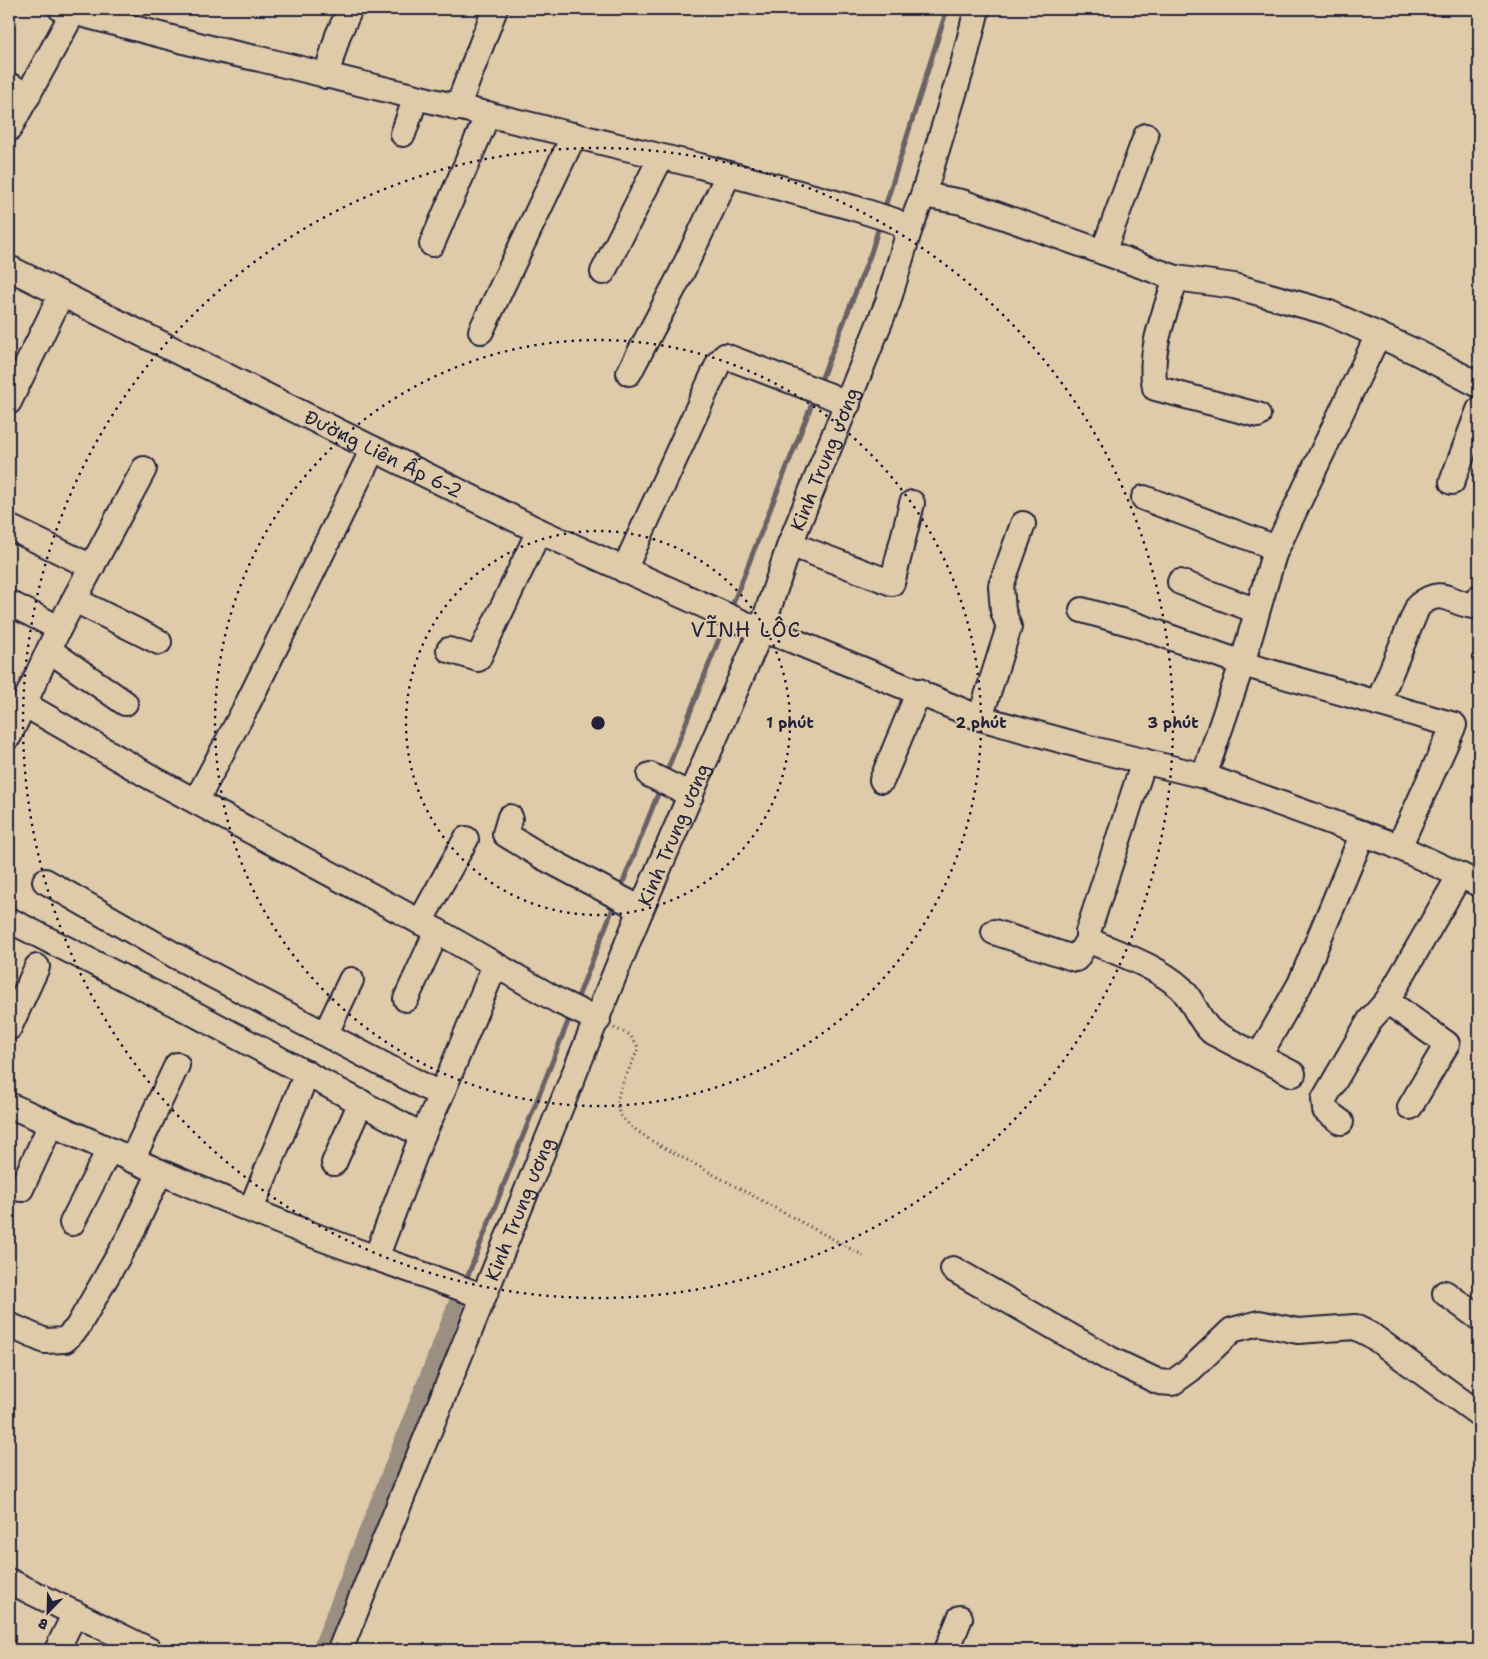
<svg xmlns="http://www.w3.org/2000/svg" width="1488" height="1659" font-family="'Shantell Sans',sans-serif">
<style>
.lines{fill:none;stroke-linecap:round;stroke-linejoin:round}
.stream{stroke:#6b6366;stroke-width:5}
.canal{stroke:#9b8f82;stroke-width:16}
.minor-casing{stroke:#22223b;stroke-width:28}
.path{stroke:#22223b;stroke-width:3;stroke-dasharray:1 4;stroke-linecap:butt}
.minor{stroke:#dfcbaa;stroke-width:24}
.ring{fill:none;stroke:#22223b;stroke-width:2.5;stroke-dasharray:2.5 5}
.labels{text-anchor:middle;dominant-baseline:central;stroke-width:4;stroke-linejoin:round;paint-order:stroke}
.street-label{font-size:19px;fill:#22223b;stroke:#dfcbaa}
.quarter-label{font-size:21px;letter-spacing:1px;fill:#22223b;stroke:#dfcbaa}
.centre{fill:#22223b;stroke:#dfcbaa;stroke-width:2.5}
.ring-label{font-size:15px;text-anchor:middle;font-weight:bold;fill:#22223b;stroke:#dfcbaa;stroke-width:4;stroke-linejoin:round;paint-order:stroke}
</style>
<rect width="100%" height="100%" fill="#dfcbaa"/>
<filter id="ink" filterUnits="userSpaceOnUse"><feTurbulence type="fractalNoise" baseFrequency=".02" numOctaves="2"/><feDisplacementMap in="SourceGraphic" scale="10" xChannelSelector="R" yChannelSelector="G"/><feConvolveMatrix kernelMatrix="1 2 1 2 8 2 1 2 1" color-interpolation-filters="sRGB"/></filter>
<g filter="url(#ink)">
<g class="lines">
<g class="stream">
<polyline points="884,210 947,9"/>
<polyline points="819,385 871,253 880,223"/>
<polyline points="730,611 815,396"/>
<polyline points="665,776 726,621"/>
<polyline points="620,890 661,786"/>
<polyline points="576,1002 615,903"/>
<polyline points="465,1283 571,1014"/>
</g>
<polyline class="canal" points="320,1650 457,1302"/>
<defs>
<g id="minor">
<polyline points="61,9 218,50 260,59 700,166 854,208 895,221 909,231"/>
<polyline points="326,76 338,35 350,9"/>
<polyline points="9,85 28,96"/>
<polyline points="457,108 495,9"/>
<polyline points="9,129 75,9"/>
<polyline points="403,134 416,97"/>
<polyline points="923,195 962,202 1176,278 1234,286 1327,312 1416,352 1479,385"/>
<polyline points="432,244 488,114"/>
<polyline points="1103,252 1146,136"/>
<path id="s1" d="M9 268 539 531 761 631 784 637 980 718 1093 749 1204 776 1392 844 1479 884"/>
<polyline points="603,272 661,157"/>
<path d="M1176 278C1165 313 1148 351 1155 388L1258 415"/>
<polyline points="481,331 574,135"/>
<polyline points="629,373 681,274 728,175"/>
<polyline points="9,402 61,295"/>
<polyline points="1452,482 1479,410"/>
<polyline points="1144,498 1271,546 1274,554 1242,664 1204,776"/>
<polyline points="9,527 92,567"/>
<polyline points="790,544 892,583 912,503"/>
<polyline points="1274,554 1378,335"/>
<polyline points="624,570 719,362 725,356 828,395 848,404"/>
<polyline points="1180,582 1257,611"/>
<polyline points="75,600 159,642"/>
<polyline points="9,603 59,628"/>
<polyline points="1082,610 1136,625 1253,667 1454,725 1399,847"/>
<polyline points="49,650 125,703"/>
<polyline points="449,650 478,659 539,531"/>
<path d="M1378 703 1418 606C1443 585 1450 604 1474 606L1479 597"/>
<polyline points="24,704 59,628 144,469"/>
<polyline points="980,718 1009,627 1003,611 1001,586 1023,524"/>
<polyline points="9,736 24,704 154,779 437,931 560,1002 598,1020"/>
<path d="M1144 761 1088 932V940C1117 953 1157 966 1181 988 1194 1001 1198 1020 1212 1032L1293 1074"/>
<polyline points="650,775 691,795"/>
<polyline points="882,780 919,691"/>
<polyline points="196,801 245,709 373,449"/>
<polyline points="510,817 505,834 541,856 628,902 640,912"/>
<polyline points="45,881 176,956 441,1095 420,1141"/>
<polyline points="9,920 191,1012 416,1132 420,1141 376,1258"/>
<polyline points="420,922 466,839"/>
<polyline points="994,932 1076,959 1088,940"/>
<polyline points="406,999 437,931"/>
<polyline points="9,1028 37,967"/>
<polyline points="326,1033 351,980"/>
<polyline points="1259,1056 1300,984 1363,833"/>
<polyline points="441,1095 495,965"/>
<path d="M9 1105C110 1150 210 1195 313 1235 365 1255 418 1272 471 1292L482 1300"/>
<polyline points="1410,1107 1447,1044 1387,1001 1460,875"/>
<polyline points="1341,1122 1325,1110 1324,1099 1370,1020 1387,1001"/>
<polyline points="132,1160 177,1065"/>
<polyline points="334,1163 361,1102"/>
<polyline points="21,1189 51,1124"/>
<polyline points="251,1209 307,1073"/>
<polyline points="72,1223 109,1150"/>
<polyline points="953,1269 1110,1359 1159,1382 1172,1383 1190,1370 1232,1330 1259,1323 1298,1331 1355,1327 1371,1335 1479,1414"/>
<polyline points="1445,1293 1479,1318"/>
<polyline points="9,1325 45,1341 65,1340 77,1328 131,1234 160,1172"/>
<polyline points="9,1581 149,1650"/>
<polyline points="57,1650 75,1613"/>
<path id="s2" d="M340 1650 640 912 761 631 790 544 888 302 909 231 923 195 964 61 977 9"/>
<polyline points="947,1650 960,1618"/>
</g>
</defs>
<use href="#minor" class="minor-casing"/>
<path class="path" d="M614 1028 630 1035 638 1047C633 1068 606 1101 623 1118 630 1127 641 1133 650 1140L864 1256"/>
<use href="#minor" class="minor"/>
</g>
</g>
<g class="ring">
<circle cx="598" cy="723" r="192"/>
<circle cx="598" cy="723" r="383"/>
<circle cx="598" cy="723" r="575"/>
</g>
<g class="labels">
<g class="street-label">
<text stroke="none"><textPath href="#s1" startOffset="418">Đường Liên Ấp 6-2</textPath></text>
<text stroke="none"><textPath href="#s2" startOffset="1286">Kinh Trung ương</textPath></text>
<text stroke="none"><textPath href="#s2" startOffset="881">Kinh Trung ương</textPath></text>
<text stroke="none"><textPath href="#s2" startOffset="476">Kinh Trung ương</textPath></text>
</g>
<g class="quarter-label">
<text x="746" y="630">VĨNH LỘC</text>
</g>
</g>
<circle cx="598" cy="723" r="8" class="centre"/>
<g class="ring-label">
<text x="790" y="728">1 phút</text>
<text x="981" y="728">2 phút</text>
<text x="1173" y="728">3 phút</text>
</g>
<rect width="1488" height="1659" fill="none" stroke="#dfcbaa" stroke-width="30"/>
<rect x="15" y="15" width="1458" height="1629" fill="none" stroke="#22223b" stroke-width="2" filter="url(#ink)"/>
<g transform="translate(48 1612) rotate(203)" stroke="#dfcbaa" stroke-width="4" paint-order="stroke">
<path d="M0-4L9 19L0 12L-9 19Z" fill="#22223b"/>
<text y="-8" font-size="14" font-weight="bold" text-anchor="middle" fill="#22223b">B</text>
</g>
</svg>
